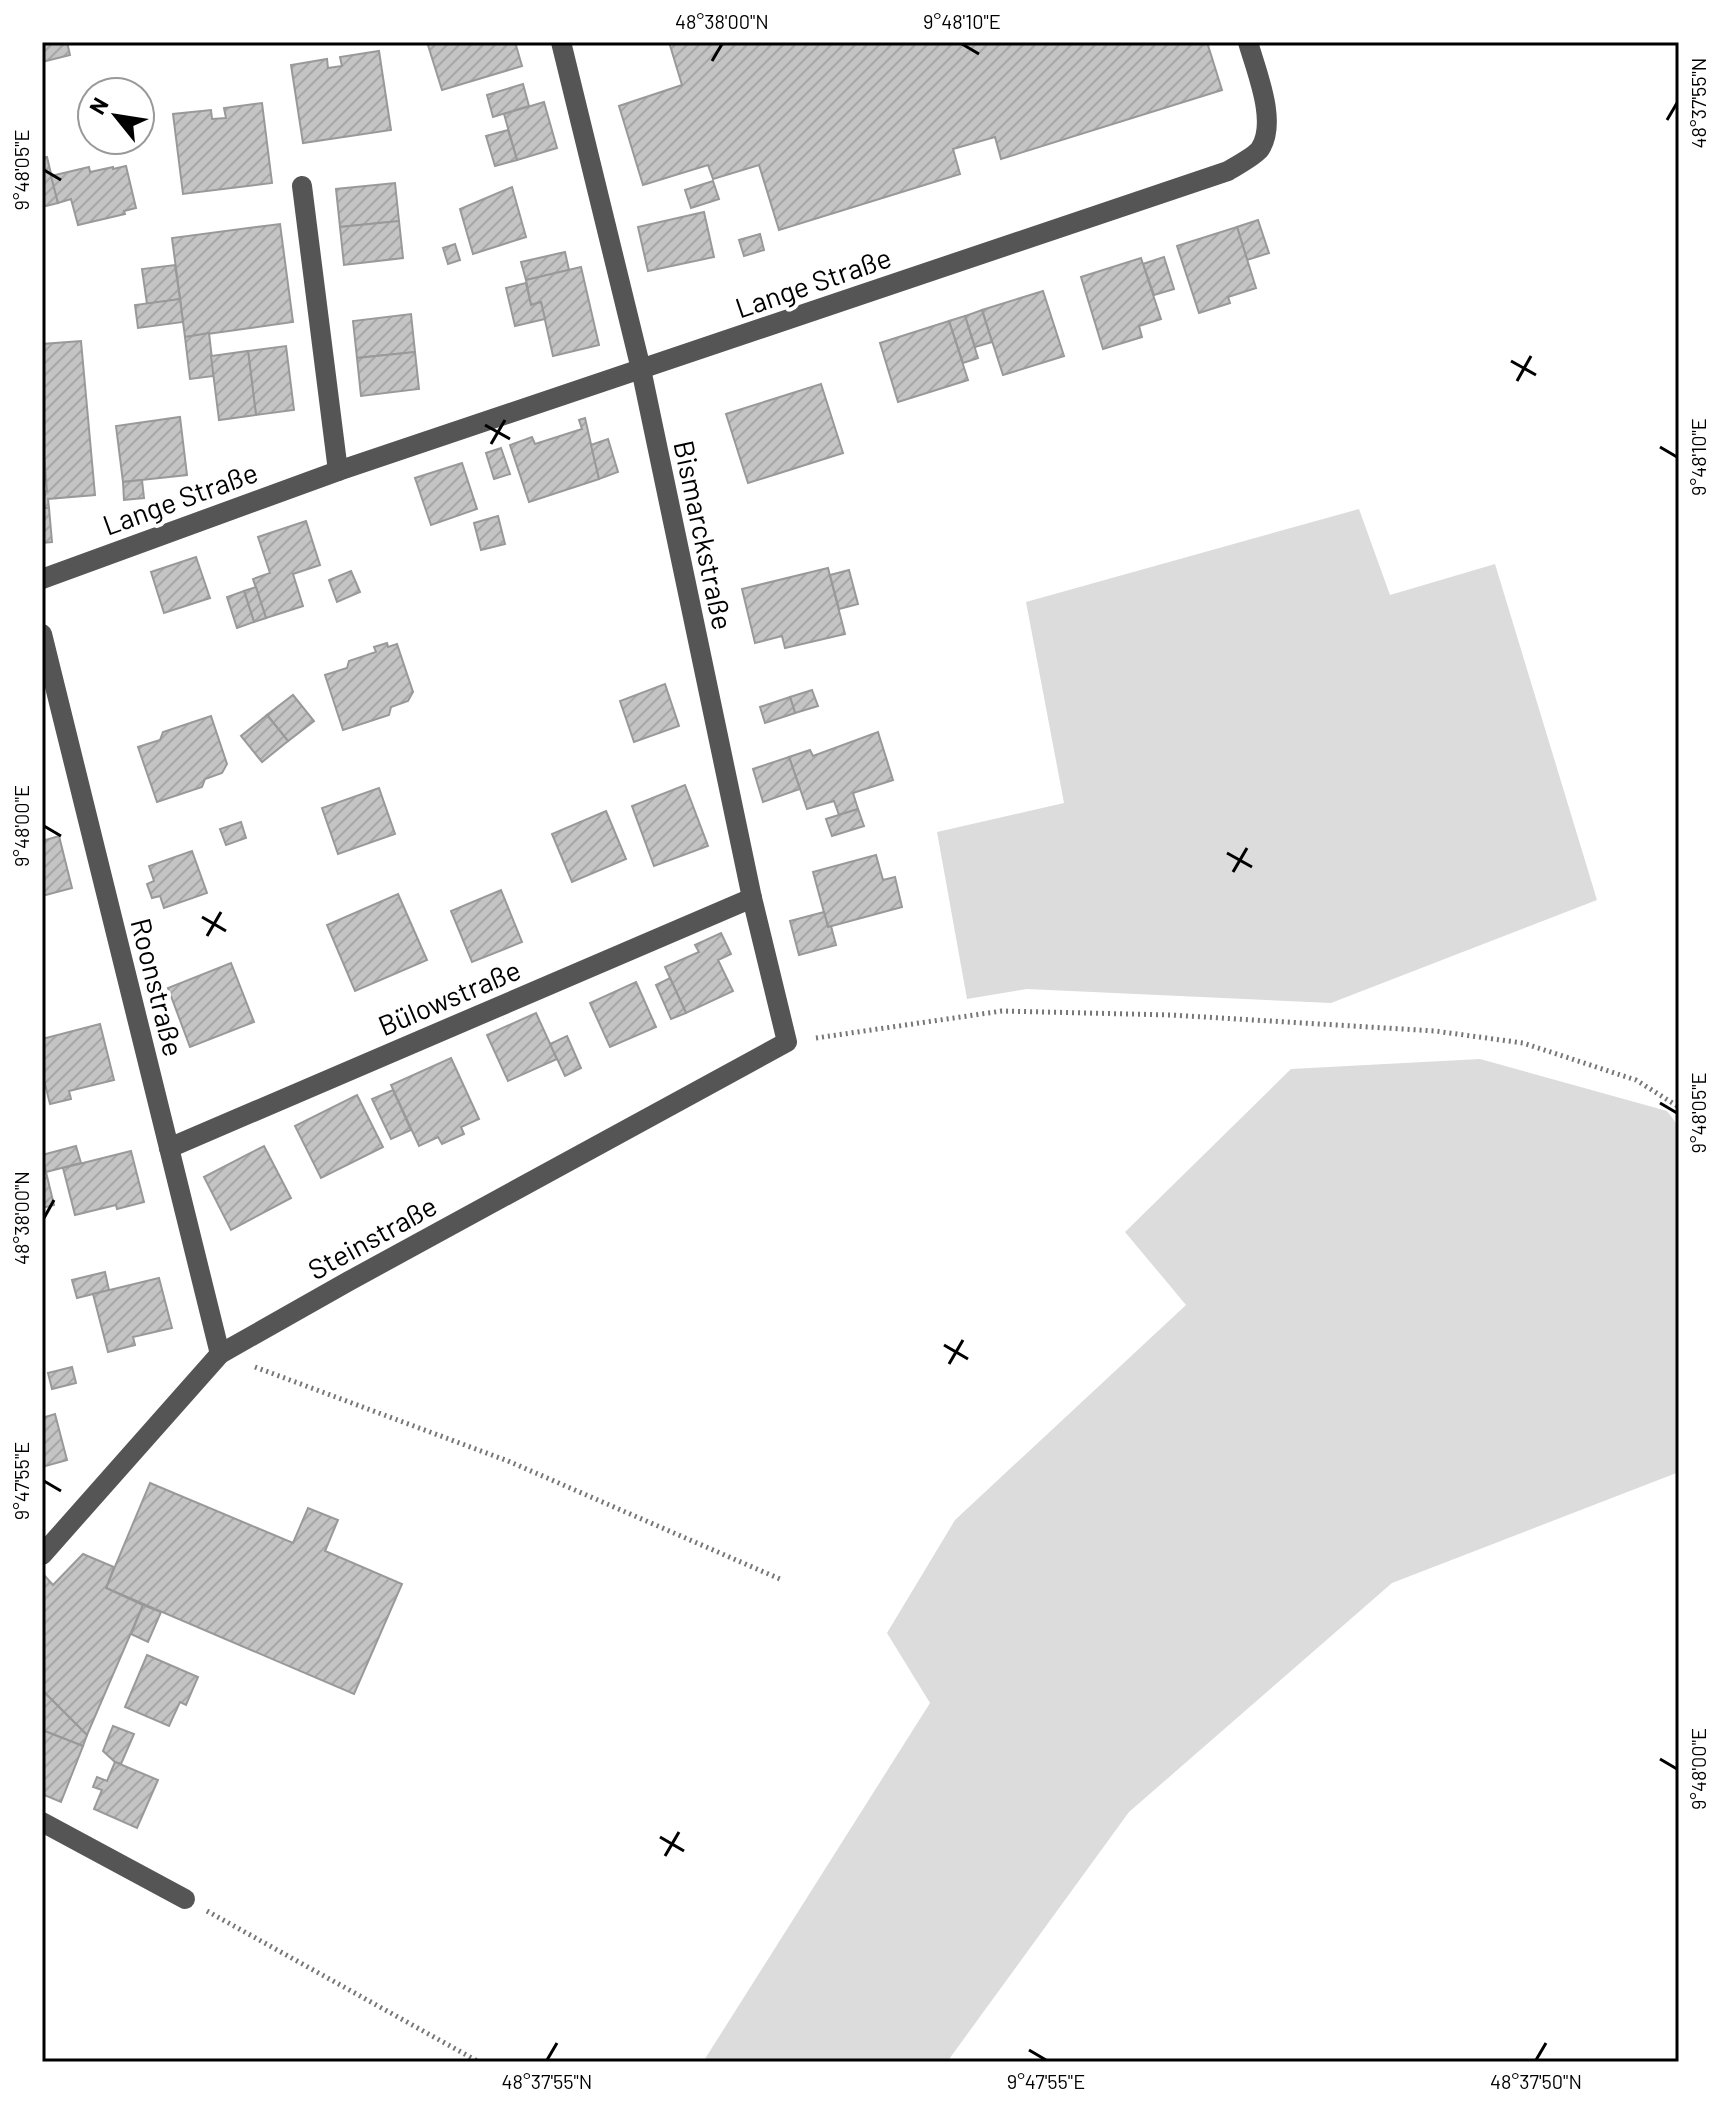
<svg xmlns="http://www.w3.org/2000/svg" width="1721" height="2104" font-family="Barlow,sans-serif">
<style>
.grass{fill:#dcdcdc}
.building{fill:url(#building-hatch);stroke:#999;stroke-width:2}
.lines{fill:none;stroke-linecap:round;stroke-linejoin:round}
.path{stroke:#777;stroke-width:5;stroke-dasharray:2 4;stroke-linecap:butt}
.minor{stroke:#555;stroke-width:20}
.ticks{fill:none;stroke:#000;stroke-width:3}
.labels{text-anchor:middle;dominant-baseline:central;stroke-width:8;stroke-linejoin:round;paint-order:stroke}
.street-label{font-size:28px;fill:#000;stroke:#fff}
.neatline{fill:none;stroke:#000;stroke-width:3}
.ticks-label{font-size:20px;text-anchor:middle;fill:#000}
</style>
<defs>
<pattern id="building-hatch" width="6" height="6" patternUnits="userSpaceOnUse" patternTransform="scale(2)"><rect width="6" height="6" fill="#c4c4c4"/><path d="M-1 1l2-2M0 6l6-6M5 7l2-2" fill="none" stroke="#a7a7a7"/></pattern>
</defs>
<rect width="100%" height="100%" fill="#fff"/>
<g class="grass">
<polygon points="1359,509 1390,595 1495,564 1597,900 1331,1003 1027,989 967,999 937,832 1064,803 1026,602"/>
<polygon points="1480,1059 1667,1111 1679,1127 1679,1472 1392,1583 1129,1812 947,2062 703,2062 930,1703 887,1633 955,1520 1186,1305 1125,1232 1291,1069"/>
</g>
<g class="building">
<polygon points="42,42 67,42 70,55 42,62"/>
<polygon points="427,42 515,42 522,66 442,90"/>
<polygon points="669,42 1207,42 1222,90 1001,159 995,137 953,149 960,174 779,230 759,165 713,179 708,165 643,185 619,106 682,85"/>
<polygon points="379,51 391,130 303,143 291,65 327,59 328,68 342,66 340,57"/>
<polygon points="523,84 529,106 493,117 487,95"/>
<polygon points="544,102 557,148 517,160 504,114"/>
<polygon points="262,103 272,183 183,194 173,114 211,110 212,119 226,118 224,108"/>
<polygon points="508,130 517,160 495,166 486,136"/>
<polygon points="47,157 58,203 42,207 42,158"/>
<polygon points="126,166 136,208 124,211 125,214 78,225 71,199 58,203 51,176 89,167 90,172 113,167 113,169"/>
<polygon points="713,181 719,199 691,208 685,190"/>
<polygon points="395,183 399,221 340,227 336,189"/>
<polygon points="512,187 526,237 473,254 460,209"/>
<polygon points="704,212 714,257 648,271 638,227"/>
<polygon points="1258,220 1269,253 1247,260 1237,227"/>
<polygon points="399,221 403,258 344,265 340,227"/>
<polygon points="280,224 293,322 185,337 172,238"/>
<polygon points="1237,227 1256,288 1228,297 1230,303 1199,313 1177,246"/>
<polygon points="760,234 764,250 744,256 739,240"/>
<polygon points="455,244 460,260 448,264 443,248"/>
<polygon points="565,252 569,270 526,280 521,262"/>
<polygon points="1164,257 1174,289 1154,295 1143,264"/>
<polygon points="1141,258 1161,319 1139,326 1142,337 1103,349 1081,277"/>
<polygon points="175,265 180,299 147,304 142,269"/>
<polygon points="581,267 599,345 553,356 541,302 531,305 526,280"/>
<polygon points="526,283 531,305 541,302 545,319 515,326 506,288"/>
<polygon points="1043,291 1064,356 1003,375 982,310"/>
<polygon points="180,299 183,322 138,328 135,305"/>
<polygon points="982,310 992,342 975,347 965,316"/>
<polygon points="411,314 415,352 357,358 353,321"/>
<polygon points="965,316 978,358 963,363 949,321"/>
<polygon points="949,321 968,380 898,402 880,343"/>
<polygon points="209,333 214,376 190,379 185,337"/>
<polygon points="81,341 95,495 48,499 49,508 42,508 42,492 47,491 42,433 42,344"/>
<polygon points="286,346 294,410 256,415 248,351"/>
<polygon points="248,351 256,415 219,420 211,356"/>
<polygon points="415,352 419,389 361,396 357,358"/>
<polygon points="821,384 843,453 748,483 726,414"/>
<polygon points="180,417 187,475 123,482 116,426"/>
<polygon points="585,418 599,479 529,502 510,445 532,437 535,444 582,429 579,420"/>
<polygon points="608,439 618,472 599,479 591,445"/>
<polygon points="501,448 510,474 494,479 486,453"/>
<polygon points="462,463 477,509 431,525 415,478"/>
<polygon points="142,480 144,498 124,500 123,482"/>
<polygon points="42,508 49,508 52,542 42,543"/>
<polygon points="498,516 505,544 481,550 474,523"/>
<polygon points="306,521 320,565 293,574 303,606 266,618 253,579 270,573 258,537"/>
<polygon points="196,557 210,598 164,613 151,572"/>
<polygon points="828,568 845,634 785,648 782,636 755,643 742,589"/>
<polygon points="849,570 858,604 839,609 830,575"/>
<polygon points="351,571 360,592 337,602 329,580"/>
<polygon points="256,587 266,618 254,622 244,591"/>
<polygon points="244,591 254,622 237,628 227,597"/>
<polygon points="387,643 388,647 397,644 413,692 408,701 391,707 389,715 343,730 325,675 347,668 349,661 376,652 374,647"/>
<polygon points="665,684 679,726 634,742 620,701"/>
<polygon points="812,690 818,706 795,713 790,697"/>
<polygon points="293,695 314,721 288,741 267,715"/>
<polygon points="790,697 795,713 765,723 760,707"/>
<polygon points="267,715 288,741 262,762 241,736"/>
<polygon points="211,716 227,764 222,773 205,779 202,787 157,802 138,747 160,740 163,732"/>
<polygon points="878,732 893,780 853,793 858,809 839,815 834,801 807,809 789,757 810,750 813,756"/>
<polygon points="789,757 800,789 763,802 753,769"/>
<polygon points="685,785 708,846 654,866 632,806"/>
<polygon points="379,788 395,834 338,854 322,808"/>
<polygon points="858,809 864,826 832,836 826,819"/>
<polygon points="606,811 626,859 572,882 552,834"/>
<polygon points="241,822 246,838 226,845 220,829"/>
<polygon points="59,836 72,888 42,896 42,841"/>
<polygon points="192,851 207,893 164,908 160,896 152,898 147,884 154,881 149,866"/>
<polygon points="876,855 883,880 895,877 902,907 828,927 813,872"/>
<polygon points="501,890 522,942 472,962 451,911"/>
<polygon points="398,894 427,960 355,991 327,925"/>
<polygon points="824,912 828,927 831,926 836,945 799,955 790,921"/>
<polygon points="721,933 731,954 718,960 733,991 686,1013 665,967 699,952 695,945"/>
<polygon points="231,963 254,1022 190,1047 168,988"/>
<polygon points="670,978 686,1013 671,1019 656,985"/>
<polygon points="636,982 656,1027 610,1047 590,1003"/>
<polygon points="536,1013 557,1059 508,1081 487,1035"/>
<polygon points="100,1024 114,1080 69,1091 71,1099 50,1104 42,1072 42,1039"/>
<polygon points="567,1036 581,1068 565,1076 550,1044"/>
<polygon points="451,1058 479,1119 461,1127 464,1134 442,1144 438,1137 419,1146 391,1085"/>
<polygon points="393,1090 411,1130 391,1139 372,1099"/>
<polygon points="357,1095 383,1147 321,1178 295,1126"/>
<polygon points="76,1146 81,1163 46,1172 42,1155"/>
<polygon points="264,1146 291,1198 231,1230 204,1177"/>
<polygon points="131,1151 144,1202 117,1209 116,1205 75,1215 63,1168"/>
<polygon points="46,1172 54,1205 42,1208 42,1173"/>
<polygon points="105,1272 109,1290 77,1298 72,1280"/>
<polygon points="159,1278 172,1328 133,1337 135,1345 108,1352 93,1294"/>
<polygon points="72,1367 76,1383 52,1389 48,1373"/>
<polygon points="55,1414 67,1460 42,1467 42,1418"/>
<polygon points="150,1483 293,1543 308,1508 338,1520 325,1551 402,1584 354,1694 106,1588"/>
<polygon points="83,1554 114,1567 106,1588 143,1605 87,1735 42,1690 42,1577 44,1575 53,1585"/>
<polygon points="143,1605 161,1612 148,1642 131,1634"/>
<polygon points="147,1655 198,1677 186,1705 180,1702 169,1726 125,1707"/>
<polygon points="42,1690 87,1735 83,1746 42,1730"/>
<polygon points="113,1726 134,1734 121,1764 115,1762 103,1751"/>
<polygon points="42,1730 83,1746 61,1802 42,1794"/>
<polygon points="115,1762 158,1780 137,1828 94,1809 102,1790 93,1787 97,1777 107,1781"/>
</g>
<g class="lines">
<g class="path">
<polyline points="816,1038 1002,1011 1171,1015 1435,1031 1523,1043 1636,1080 1679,1107"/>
<polyline points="255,1367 508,1461 780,1579"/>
<polyline points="207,1911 479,2062"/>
</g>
<g class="minor">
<polyline points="302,186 338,471"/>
<path d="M42 579 338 471 1228 171C1236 166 1255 156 1260 149 1278 122 1256 71 1248 42"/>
<polyline points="42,634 220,1354"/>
<polyline points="169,1148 752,898"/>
<polyline points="42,1555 220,1354 349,1281 787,1042 752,898 641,369 561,42"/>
<polyline points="42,1822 185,1899"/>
</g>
</g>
<path class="ticks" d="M962 44 979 54M712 61 722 44M1667 120 1677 103M44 170 61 180M1511 361 1536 375M1517 381 1531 356M485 425 510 439M491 444 505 420M1660 447 1677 457M44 826 61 836M1227 853 1252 867M1233 872 1247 848M202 917 226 931M207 936 221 912M1660 1103 1677 1113M44 1218 54 1200M944 1345 968 1359M949 1364 963 1340M44 1481 61 1491M1660 1759 1677 1769M660 1837 684 1851M665 1856 679 1832M1029 2050 1046 2060M547 2060 557 2043M1536 2060 1546 2043"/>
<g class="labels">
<g class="street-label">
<text transform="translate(813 282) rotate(-19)">Lange Straße</text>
<text transform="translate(180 498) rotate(-20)">Lange Straße</text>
<text transform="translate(704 535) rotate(78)">Bismarckstraße</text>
<text transform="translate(158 987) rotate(76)">Roonstraße</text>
<text transform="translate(449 997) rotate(-23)">Bülowstraße</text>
<text transform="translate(372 1237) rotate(-29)">Steinstraße</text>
</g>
</g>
<rect width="1721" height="2104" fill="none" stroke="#ffffff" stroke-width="88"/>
<g transform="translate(116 116) rotate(300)"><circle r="38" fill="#ffffff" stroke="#999999" stroke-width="2"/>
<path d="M0-6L14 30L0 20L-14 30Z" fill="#000000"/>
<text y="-12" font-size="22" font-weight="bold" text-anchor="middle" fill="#000000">N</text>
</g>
<rect x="44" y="44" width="1633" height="2016" class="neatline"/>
<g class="ticks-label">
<text x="722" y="29">48°38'00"N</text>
<text x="962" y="29">9°48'10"E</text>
<text transform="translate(1699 103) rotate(-90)" y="7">48°37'55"N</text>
<text transform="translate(22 170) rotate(-90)" y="7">9°48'05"E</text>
<text transform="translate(1699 457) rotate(-90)" y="7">9°48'10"E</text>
<text transform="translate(22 826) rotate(-90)" y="7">9°48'00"E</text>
<text transform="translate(1699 1113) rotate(-90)" y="7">9°48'05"E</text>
<text transform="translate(22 1218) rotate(-90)" y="7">48°38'00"N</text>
<text transform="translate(22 1481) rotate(-90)" y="7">9°47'55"E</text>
<text transform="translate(1699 1769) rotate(-90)" y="7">9°48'00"E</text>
<text x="547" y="2089">48°37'55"N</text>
<text x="1046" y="2089">9°47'55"E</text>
<text x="1536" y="2089">48°37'50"N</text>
</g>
</svg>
